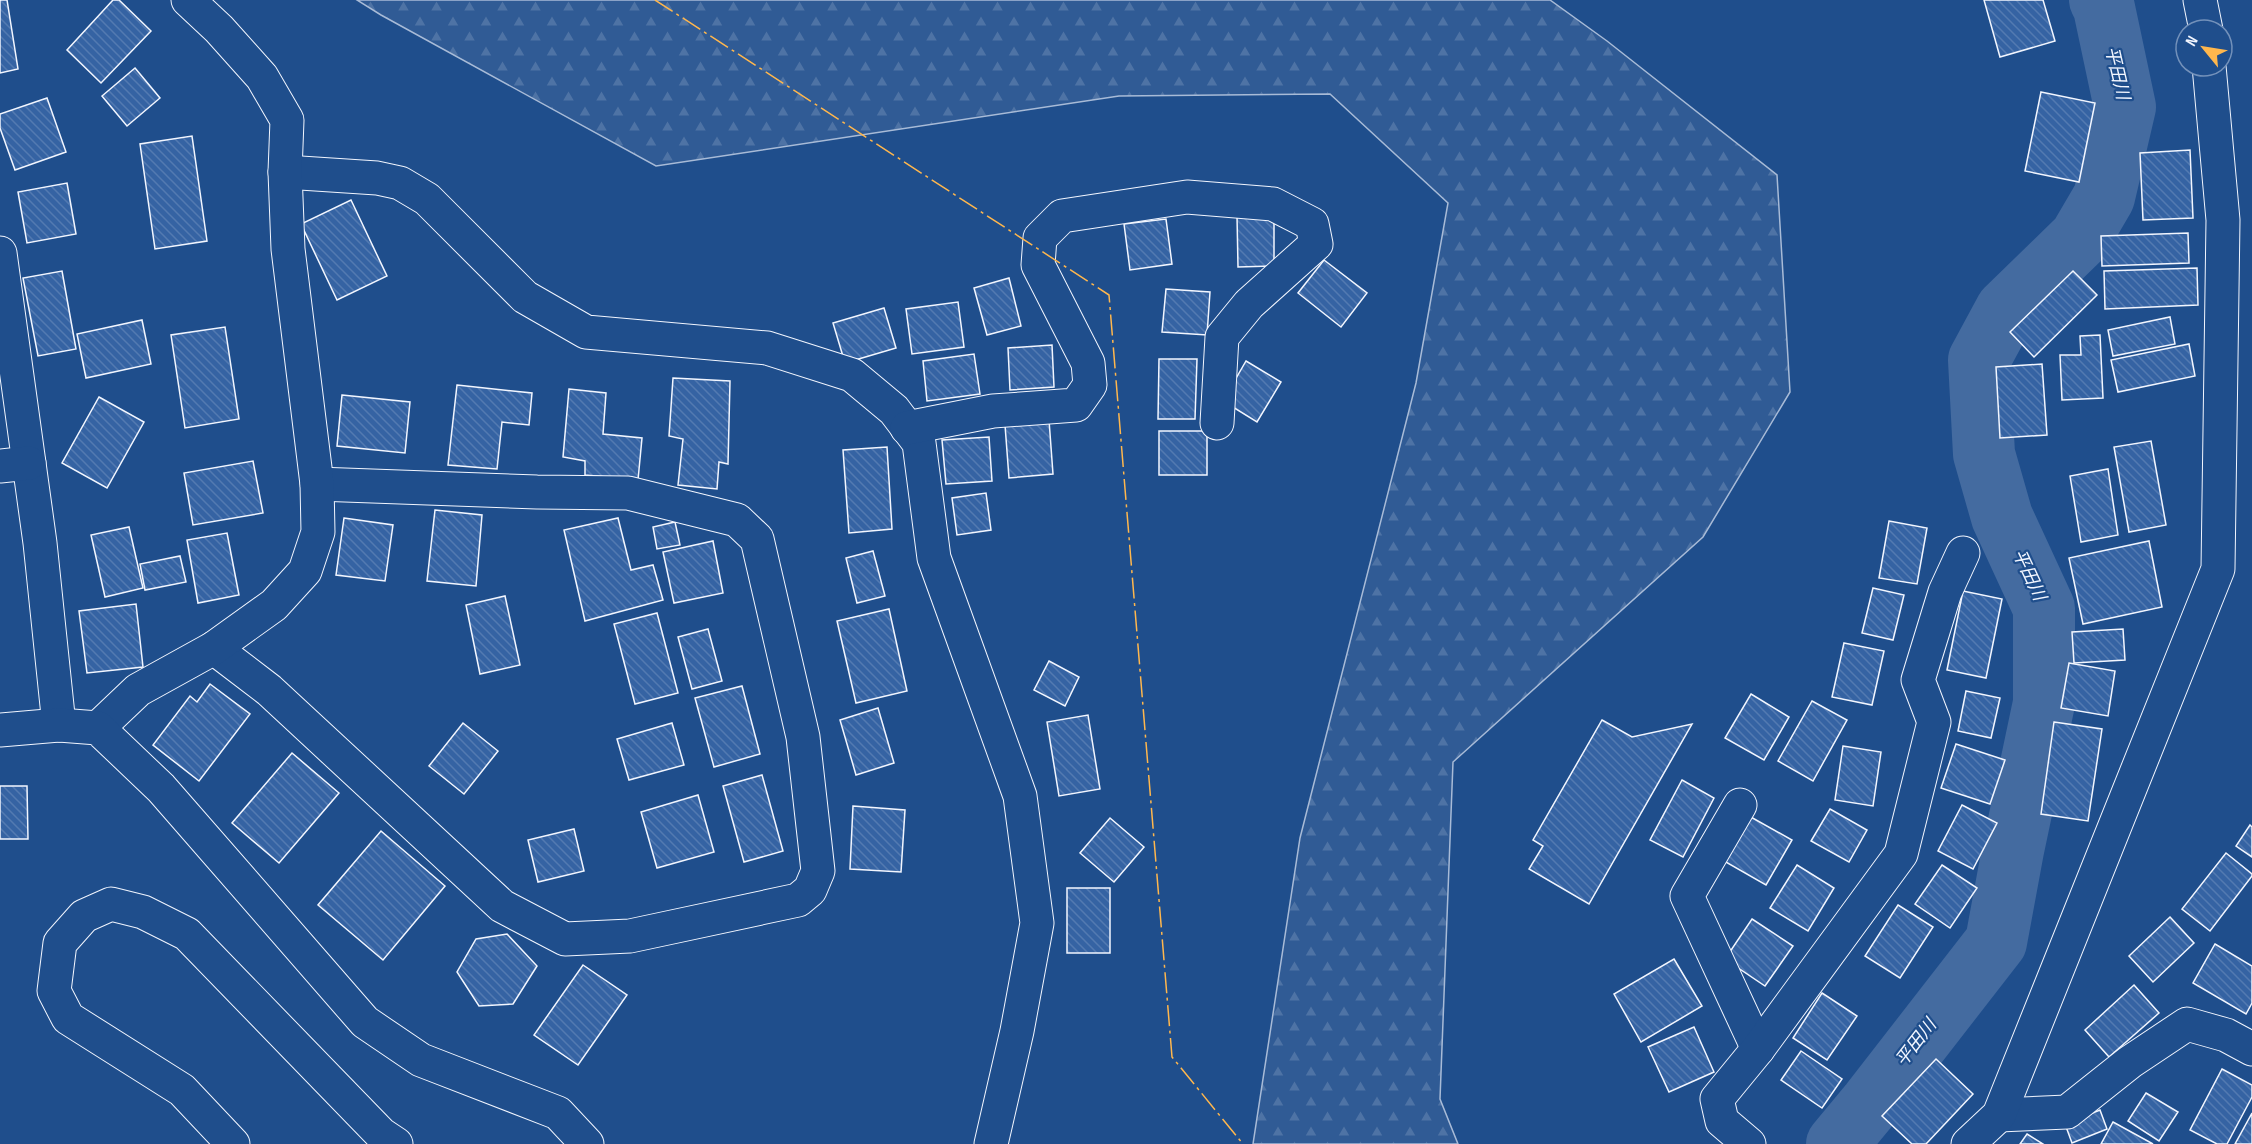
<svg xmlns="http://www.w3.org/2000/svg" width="2252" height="1144" font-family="'Sofia Sans Condensed','Noto Sans JP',sans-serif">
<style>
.forest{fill:url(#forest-firs);stroke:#a8bbd7;stroke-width:1.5}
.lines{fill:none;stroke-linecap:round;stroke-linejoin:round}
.river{stroke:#446ba0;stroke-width:62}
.building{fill:url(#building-back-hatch);stroke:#f2f6ff;stroke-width:1.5}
.minor-casing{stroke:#f2f6ff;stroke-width:35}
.minor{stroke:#1f4e8c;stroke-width:33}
.power{stroke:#ffb74d;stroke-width:1.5;stroke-dasharray:21 4.5 3 4.5;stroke-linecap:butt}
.labels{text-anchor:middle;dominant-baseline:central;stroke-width:4.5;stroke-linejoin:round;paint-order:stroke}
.water-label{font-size:18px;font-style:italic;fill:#f2f6ff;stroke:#1f4e8c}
</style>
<defs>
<pattern id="forest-firs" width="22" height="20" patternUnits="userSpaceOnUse" patternTransform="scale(1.5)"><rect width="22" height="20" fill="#305b95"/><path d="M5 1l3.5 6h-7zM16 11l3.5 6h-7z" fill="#4e73a5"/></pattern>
<pattern id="building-back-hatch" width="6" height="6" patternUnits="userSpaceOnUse" patternTransform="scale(1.5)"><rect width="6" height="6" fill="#3563a3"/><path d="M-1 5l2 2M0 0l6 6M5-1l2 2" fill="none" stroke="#537ab1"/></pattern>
</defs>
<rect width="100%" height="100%" fill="#1f4e8c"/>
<polygon class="forest" points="357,0 1550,0 1607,41 1777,175 1790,392 1703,537 1453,762 1440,1099 1458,1144 1253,1144 1300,838 1416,383 1448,203 1330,94 1119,96 656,166 381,15"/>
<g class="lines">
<polyline class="river" points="1837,1144 1871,1103 1996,942 2013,850 2044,703 2044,608 2002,517 1984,454 1979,360 2006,310 2080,238 2104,197 2125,107 2104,8 2100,0"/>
</g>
<g class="building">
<polygon points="0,0 7,0 18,69 0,73"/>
<polygon points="113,0 119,0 151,31 101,83 67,50"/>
<polygon points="1984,0 2043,0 2055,41 2000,57"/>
<polygon points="135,68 160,98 127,126 102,96"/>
<polygon points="2041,92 2095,103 2079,182 2025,171"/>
<polygon points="47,98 66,152 15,170 0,128 0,114"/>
<polygon points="192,136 207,241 155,249 140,144"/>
<polygon points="2190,150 2193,218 2143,220 2140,153"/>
<polygon points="67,183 76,234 27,243 18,192"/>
<polygon points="351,200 387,276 337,300 301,224"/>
<polygon points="1274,215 1274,266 1238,267 1237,216"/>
<polygon points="1166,219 1172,264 1130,270 1124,224"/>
<polygon points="2188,233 2189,263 2102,266 2101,236"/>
<polygon points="1324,260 1367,293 1341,327 1298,293"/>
<polygon points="2197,268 2198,305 2105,309 2104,271"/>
<polygon points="62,271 76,349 38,356 23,278"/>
<polygon points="2073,271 2097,295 2034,357 2010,332"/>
<polygon points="1009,278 1021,326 987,335 974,288"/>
<polygon points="1166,289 1210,292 1207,335 1162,332"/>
<polygon points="958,302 964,347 912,354 906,309"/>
<polygon points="884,308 896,348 845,363 833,323"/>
<polygon points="2170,317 2175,344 2113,356 2108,330"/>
<polygon points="142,320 151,364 86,378 77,334"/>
<polygon points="225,327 239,419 185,428 171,335"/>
<polygon points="2100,335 2103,398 2062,400 2060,355 2081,355 2080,336"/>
<polygon points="2189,344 2195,376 2118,392 2111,360"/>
<polygon points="1052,345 1054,387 1010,390 1008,348"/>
<polygon points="974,354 980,394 927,401 923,361"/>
<polygon points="1159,359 1197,359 1195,419 1158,419"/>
<polygon points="1246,361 1281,382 1257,422 1223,401"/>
<polygon points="2042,364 2047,435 2000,438 1996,367"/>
<polygon points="673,378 730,381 728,464 719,462 717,489 678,485 683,439 669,436"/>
<polygon points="457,385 532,393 529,425 502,422 497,469 448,465"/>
<polygon points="569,389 606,393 603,434 642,438 638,480 585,475 585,461 563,457"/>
<polygon points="342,395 410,402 405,453 337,446"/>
<polygon points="99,397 144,422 107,488 62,463"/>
<polygon points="1049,420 1053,474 1009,478 1005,425"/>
<rect x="1159" y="431" width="48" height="44"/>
<polygon points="989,437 992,481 946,484 942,440"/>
<polygon points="2151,441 2166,525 2129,532 2114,447"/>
<polygon points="887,447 892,529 849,533 843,450"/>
<polygon points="253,461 263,513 193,525 184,473"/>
<polygon points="2108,469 2118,535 2081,542 2070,476"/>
<polygon points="986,493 991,530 957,535 952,498"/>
<polygon points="435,510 482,515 476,586 427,581"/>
<polygon points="344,518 393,525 385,581 336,575"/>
<polygon points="618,518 631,570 653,565 663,600 585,621 564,530"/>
<polygon points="1889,521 1927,528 1917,584 1879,578"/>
<polygon points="675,522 680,545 657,549 653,527"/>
<polygon points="129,527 143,588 105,597 91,535"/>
<polygon points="227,533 239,595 198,603 187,540"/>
<polygon points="713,541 723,593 674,603 663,552"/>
<polygon points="2149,541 2162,607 2083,624 2069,558"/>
<polygon points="873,551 885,596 857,603 846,558"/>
<polygon points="180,556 186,582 145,590 140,564"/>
<polygon points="1873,588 1904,595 1893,640 1862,633"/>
<polygon points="1963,591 2002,599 1986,678 1947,670"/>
<polygon points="505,596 520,665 480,674 466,605"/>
<polygon points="136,604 143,667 87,673 79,611"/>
<polygon points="889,609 907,691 856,703 837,621"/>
<polygon points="657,613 678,693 635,704 614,624"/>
<polygon points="708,629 722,681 692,689 678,637"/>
<polygon points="2123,629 2125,660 2074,663 2072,632"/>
<polygon points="1844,643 1884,651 1872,705 1832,697"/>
<polygon points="1049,661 1079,677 1065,706 1034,690"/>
<polygon points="2069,663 2115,671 2108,716 2061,708"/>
<polygon points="210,684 250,714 199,781 153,745 190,696 197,702"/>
<polygon points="742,686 760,754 714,767 695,698"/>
<polygon points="1966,691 2000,698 1991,738 1958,731"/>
<polygon points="1751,694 1789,717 1764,760 1725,738"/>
<polygon points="1812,701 1847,720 1813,781 1778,761"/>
<polygon points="878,708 894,763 856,775 840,720"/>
<polygon points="1088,715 1100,789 1059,796 1047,722"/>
<polygon points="1602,720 1632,737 1692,724 1589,904 1529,869 1543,846 1533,840"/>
<polygon points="2054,722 2102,729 2088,821 2041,814"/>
<polygon points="463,723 498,751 464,794 429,766"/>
<polygon points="672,723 684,765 629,780 617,739"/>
<polygon points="1956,744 2005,760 1990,804 1941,788"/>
<polygon points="1843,746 1881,752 1873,806 1835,800"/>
<polygon points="292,753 339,793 279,863 232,823"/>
<polygon points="762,775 783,851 744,862 723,786"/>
<polygon points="1682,780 1714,798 1683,857 1650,840"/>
<polygon points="0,786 27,786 28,839 0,839"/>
<polygon points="698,795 714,852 657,868 641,812"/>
<polygon points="1962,805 1997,823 1973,869 1938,851"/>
<polygon points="853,806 905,810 901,872 850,869"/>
<polygon points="1830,809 1867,830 1849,862 1811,841"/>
<polygon points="1749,816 1792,840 1766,885 1724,861"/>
<polygon points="1110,818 1144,847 1114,882 1080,853"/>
<polygon points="2250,825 2252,827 2252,857 2236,846"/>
<polygon points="574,829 584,871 538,882 528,840"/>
<polygon points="381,831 445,886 383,960 318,905"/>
<polygon points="2226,853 2252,874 2252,876 2210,931 2182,909"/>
<polygon points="1797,865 1834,888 1808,931 1770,908"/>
<polygon points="1942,865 1977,888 1950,928 1915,904"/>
<rect x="1067" y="888" width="43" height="65"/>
<polygon points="1898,905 1933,927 1900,978 1865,956"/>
<polygon points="2170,917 2194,943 2153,982 2129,956"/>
<polygon points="1752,919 1793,946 1765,986 1725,959"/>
<polygon points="507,934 537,966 513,1004 479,1006 457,972 476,939"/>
<polygon points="2215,944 2252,966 2252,1003 2246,1014 2193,983"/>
<polygon points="1674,959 1702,1006 1641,1042 1614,994"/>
<polygon points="583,965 627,995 578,1065 534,1035"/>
<polygon points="2134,985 2159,1013 2109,1057 2085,1030"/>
<polygon points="1822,993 1857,1016 1827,1060 1793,1038"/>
<polygon points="1694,1027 1714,1072 1669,1092 1648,1047"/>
<polygon points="1801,1051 1842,1079 1822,1108 1781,1080"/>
<polygon points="1936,1059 1973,1094 1926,1144 1912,1144 1882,1116"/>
<polygon points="2222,1069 2252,1085 2252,1097 2227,1144 2217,1144 2190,1130"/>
<polygon points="2146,1093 2178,1112 2159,1141 2128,1121"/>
<polygon points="2100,1110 2107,1129 2072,1143 2065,1124"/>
<polygon points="2252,1113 2252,1144 2235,1144"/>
<polygon points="2113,1122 2153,1144 2101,1144"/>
<polygon points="2027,1134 2043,1144 2020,1144"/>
</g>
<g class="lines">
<defs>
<g id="minor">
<polyline points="2200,0 2206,30"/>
<polyline points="285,172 377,178 400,183 427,199 525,297 586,332 767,348 852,375 894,410 919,443 934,558 1020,796 1037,923 1017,1031 991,1144"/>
<polyline points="0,253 40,543 59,725"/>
<polyline points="907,428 993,411 1076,405 1090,385 1088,363 1038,265 1040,238 1062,216 1187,197 1273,204 1312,224 1316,244 1249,304 1222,337 1217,423"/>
<polyline points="0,466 29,463"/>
<polyline points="214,648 269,690 502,906 565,939 630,936 798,900 810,890 818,871 803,737 757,539 737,520 628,493 537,492 317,484"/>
<polyline points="98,728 138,690 214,648 274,605 305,571 318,532 317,484 288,249 285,172 287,120 262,77 219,29 188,0"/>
<polyline points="0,730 59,725 98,728 161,788 365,1022 421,1060 558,1113 587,1144"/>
<polyline points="1740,805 1687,896 1758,1049"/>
<polyline points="1999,1115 2067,1112 2130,1062 2187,1024 2226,1035 2252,1049"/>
<polyline points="233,1144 182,1090 68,1018 54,991 60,943 84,916 111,904 143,912 187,934 381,1134 396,1144"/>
<polyline points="1749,1144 1722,1121 1717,1099 1758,1049 1901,854 1934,722 1918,680 1945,592 1963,553"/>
<polyline points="1968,1144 1999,1115 2218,569 2223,220 2209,66"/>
</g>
</defs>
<use href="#minor" class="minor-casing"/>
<use href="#minor" class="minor"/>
<polyline class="power" points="655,0 1109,295 1172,1057 1243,1144"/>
</g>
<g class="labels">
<g class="water-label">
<text transform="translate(2117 73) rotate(77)">平田川</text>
<text transform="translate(2029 575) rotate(65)">平田川</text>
<text transform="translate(1916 1043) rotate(-52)">平田川</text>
</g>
</g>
<g transform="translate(2204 48) rotate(300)"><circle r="28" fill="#1f4e8c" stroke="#7391ba" stroke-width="1.5"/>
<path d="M0-4.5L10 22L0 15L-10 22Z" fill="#ffb74d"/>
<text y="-9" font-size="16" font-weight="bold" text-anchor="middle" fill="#f2f6ff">N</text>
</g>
</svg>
